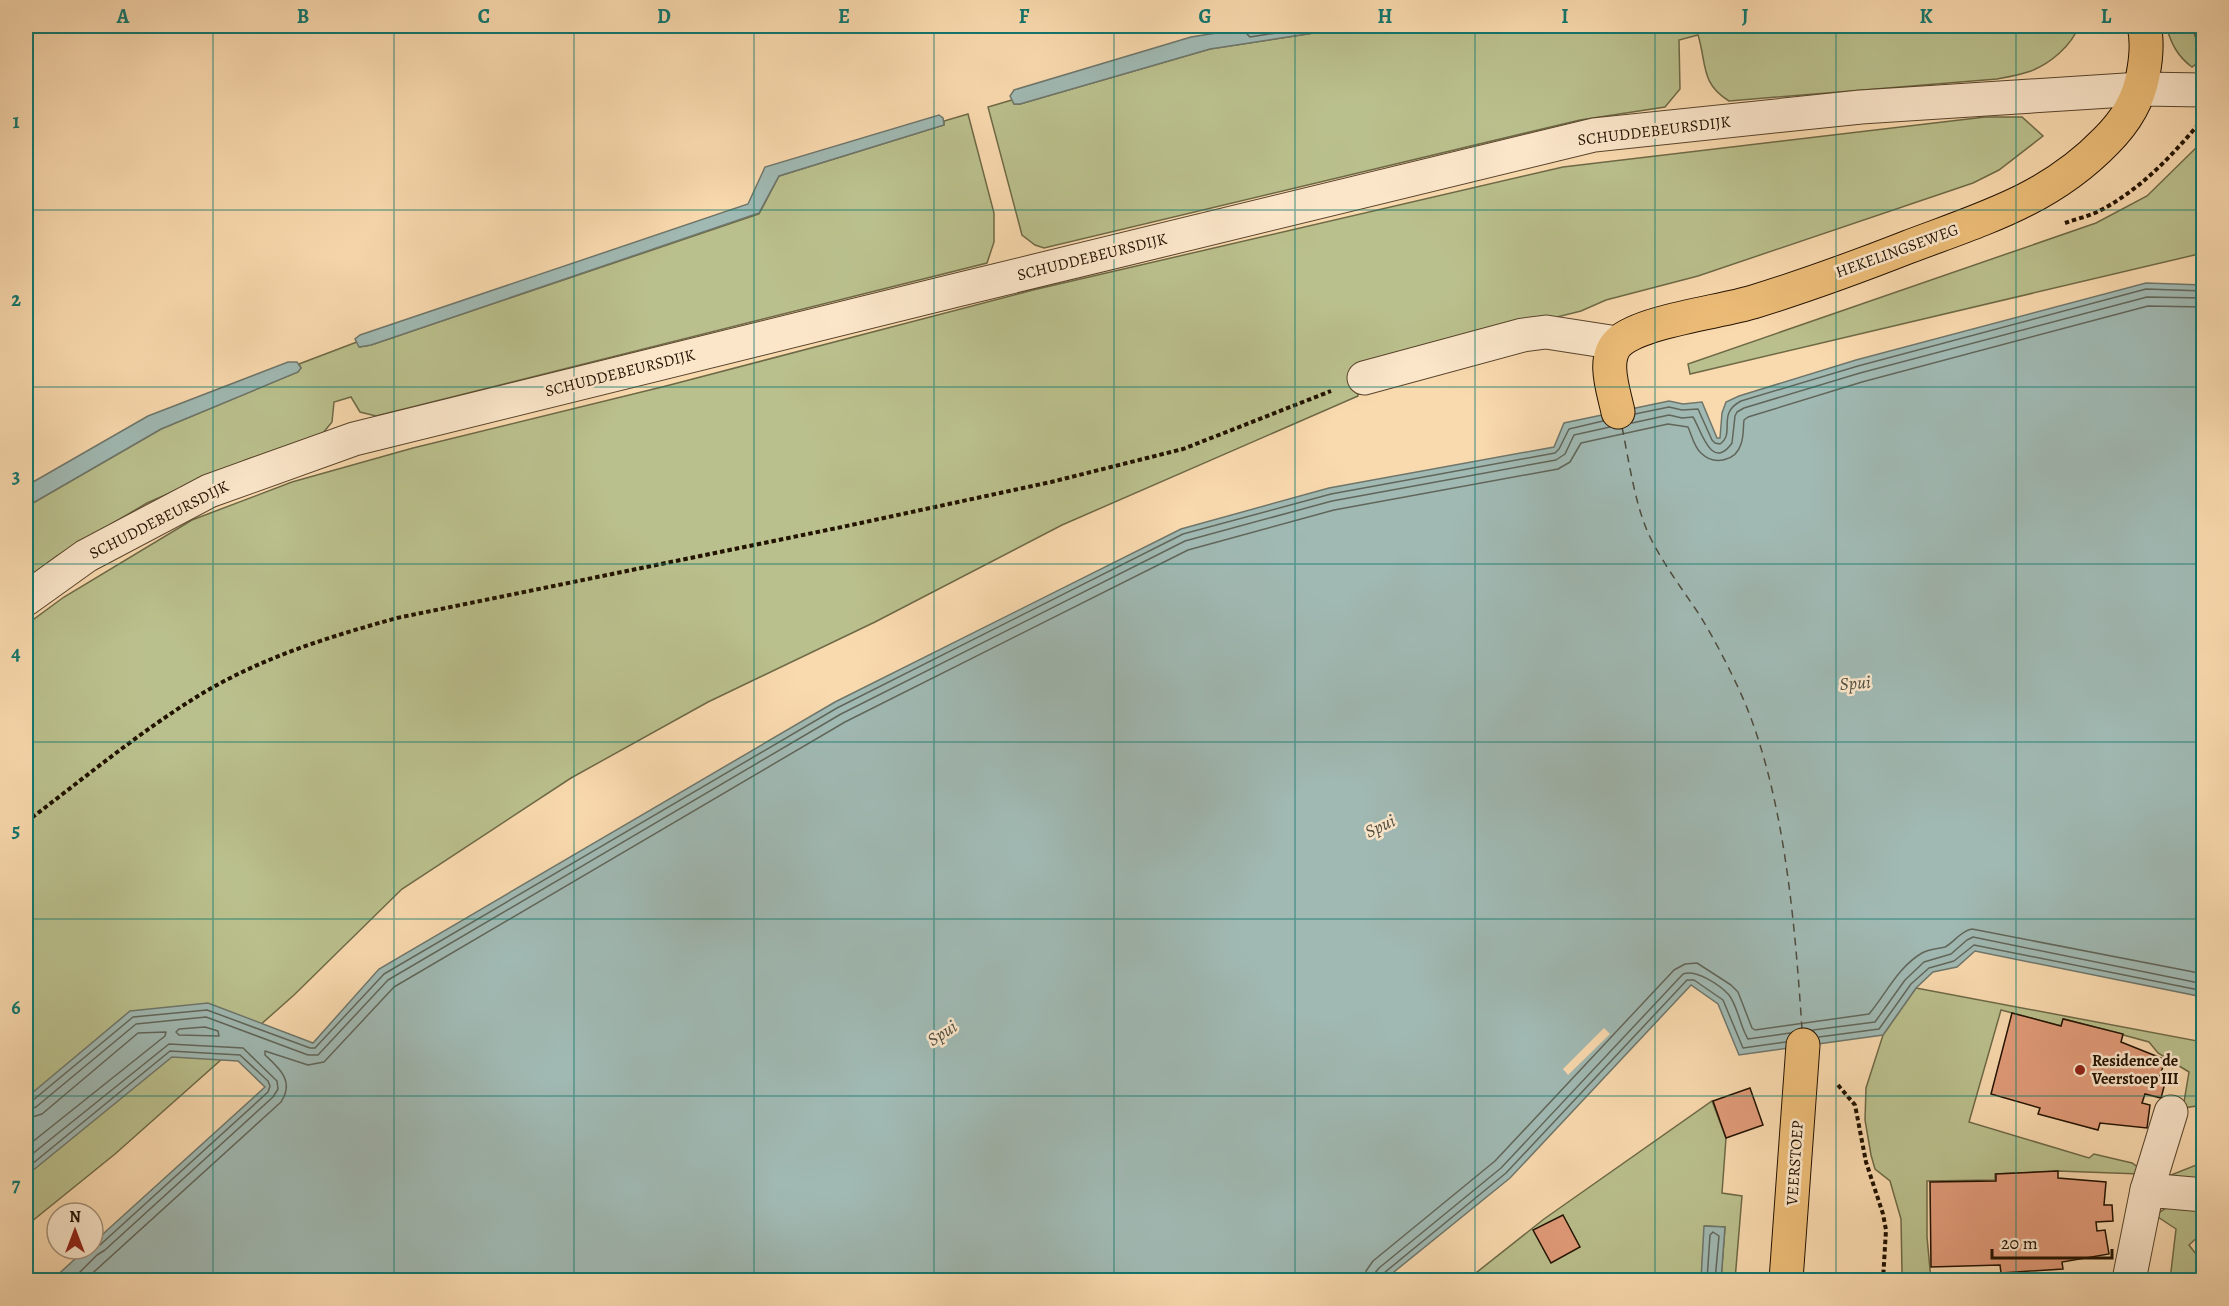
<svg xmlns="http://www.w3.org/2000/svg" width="2229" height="1306" font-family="Alegreya,serif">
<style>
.green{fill:#bac08d;stroke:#6e6946;stroke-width:1.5}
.water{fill:#a0b9b3;stroke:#6e766b;stroke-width:1.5}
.pier{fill:#f9d9ae}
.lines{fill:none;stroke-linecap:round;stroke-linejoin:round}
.shore{stroke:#61665a;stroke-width:1.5}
.ferry{stroke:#4e4c3f;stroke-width:1.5;stroke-dasharray:8 6;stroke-linecap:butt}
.building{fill:#e19b79;stroke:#221200;stroke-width:1.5}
.minor-casing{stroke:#58442c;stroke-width:35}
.major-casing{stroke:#221200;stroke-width:35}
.path{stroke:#221200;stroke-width:4;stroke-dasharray:4.5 3;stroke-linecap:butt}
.minor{stroke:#fbe6ca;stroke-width:33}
.major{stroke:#ecbc77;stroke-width:33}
.grid{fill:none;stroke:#0f766e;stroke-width:1.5;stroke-opacity:0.55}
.poi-dot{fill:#8f2418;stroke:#fbe6ca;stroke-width:2}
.labels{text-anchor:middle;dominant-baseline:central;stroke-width:5;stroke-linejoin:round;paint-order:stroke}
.street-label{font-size:16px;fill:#221200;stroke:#fbe6ca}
.poi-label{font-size:16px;font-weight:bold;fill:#221200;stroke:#fbe6ca;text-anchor:start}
.water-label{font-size:18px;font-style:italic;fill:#4e4c3f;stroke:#fbe6ca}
.neatline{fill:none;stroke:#0f766e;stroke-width:2}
.grid-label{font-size:20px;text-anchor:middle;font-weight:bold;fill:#0f766e}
</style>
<rect width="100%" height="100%" fill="#f9d9ae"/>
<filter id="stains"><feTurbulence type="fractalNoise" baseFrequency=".00333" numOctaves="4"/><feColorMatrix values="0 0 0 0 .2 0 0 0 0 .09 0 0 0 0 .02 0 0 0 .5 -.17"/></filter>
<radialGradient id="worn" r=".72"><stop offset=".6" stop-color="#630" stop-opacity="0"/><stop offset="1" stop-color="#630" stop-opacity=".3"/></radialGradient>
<g class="green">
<path d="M1359 26H2079C2071 46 2051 63 2031 71 2020 75 2008 77 1997 79L1729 101C1700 83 1707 64 1698 35L1679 40 1680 89 1665 107 1580 120 1044 248 1035 245 1022 235 988 107 1012 100 1014 104H1020L1210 49Z"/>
<path d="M2166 26H2191C2197 39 2200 50 2196 64L2192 67C2177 56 2171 43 2166 26Z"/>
<polygon points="968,114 994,213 994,242 987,263 376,416 360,412 351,397 334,402 332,422 323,433 248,459 147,503 57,556 26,579 26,507 161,429 298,372 301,368 299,364 357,342 360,347 371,345 759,214 779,176 944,125 944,121"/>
<polygon points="1985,117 2022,117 2043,136 1999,170 1973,183 1698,276 1606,300 1581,311 1354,368 1358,396 1062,525 875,622 708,702 571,778 402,889 294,995 115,1154 26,1226 26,625 64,597 192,520 292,482 413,448 666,386 1033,290 1563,167"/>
<polygon points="2203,141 2203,253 1690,374 1688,364 2096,223 2147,196"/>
<polygon points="1916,988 2203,1042 2203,1105 2183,1108 2189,1072 2158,1053 2149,1042 2064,1019 2061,1026 2001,1010 1969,1122 2089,1158 2094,1154 2132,1163 2139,1168 2140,1174 2058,1171 1995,1174 1995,1180 1927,1181 1927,1237 1931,1280 1892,1280 1902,1272 1901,1219 1890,1181 1875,1169 1871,1155 1865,1120 1866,1088 1883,1035"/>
<polygon points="1712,1101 1726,1138 1722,1193 1742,1196 1735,1280 1721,1280 1725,1227 1705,1226 1701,1280 1532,1280 1524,1274 1507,1280 1467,1280 1544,1219"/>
<polygon points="2203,1139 2203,1172 2197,1178 2178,1182 2171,1175 2199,1164"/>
<polygon points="2169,1206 2197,1207 2203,1213 2203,1232 2189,1245 2203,1263 2203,1280 2170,1280 2176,1229 2155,1215"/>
</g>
<g class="water">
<polygon points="1261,26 1359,26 1210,49 1020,104 1014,104 1010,96 1014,90 1191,37"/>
<polygon points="939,115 943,118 944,125 779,176 759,213 371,345 359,347 355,339 360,335 748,204 765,167"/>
<polygon points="2146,283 2203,285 2203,997 1975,951 1957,967 1933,972 1916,988 1883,1035 1739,1055 1718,1004 1691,985 1510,1178 1384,1280 52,1280 86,1249 93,1249 93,1243 265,1087 238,1061 172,1057 26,1176 26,1098 130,1011 208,1003 313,1043 379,969 835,702 1181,529 1329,488 1554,447 1564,423 1669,401 1683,404 1702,402 1717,438 1720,438 1722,413 1726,402 1739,396 1856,360"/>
<polygon points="288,362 297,362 301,368 298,372 161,429 26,507 26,486 148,416"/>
<polygon points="1704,1226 1725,1227 1721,1280 1701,1280"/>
</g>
<polygon class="pier" points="1604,1028 1610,1034 1568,1075 1563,1069"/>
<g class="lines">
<g class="shore">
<polyline points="1250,26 1247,34 1250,37 1321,26"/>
<path d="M1635 414 1669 407 1682 410 1698 409 1712 440 1715 443 1720 444C1736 433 1716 414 1741 401L1858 366 2146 289 2204 291"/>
<path d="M1632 423 1669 415 1682 418 1693 417C1700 427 1711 473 1732 443L1735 416 1737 412 1744 408 1860 373 2147 297 2204 298"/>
<polygon points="205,1027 218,1031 219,1036 179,1035 176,1032 179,1029"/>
<polyline points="1813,1030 1875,1022 1905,980 1924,962 1951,954 1967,940 1973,937 2204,984"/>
<polyline points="1819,1037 1879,1029 1911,984 1929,968 1954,961 1974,945 2204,991"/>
<polyline points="26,1103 32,1101 133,1017 207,1010 310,1048 315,1048 384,974 837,708 1183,534 1331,494 1555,453 1559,449 1569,429 1603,421"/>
<polyline points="26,1110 36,1107 136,1024 206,1017 308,1055 318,1055 388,980 841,714 1185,541 1332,501 1556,460 1565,454 1574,435 1610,427"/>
<polyline points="26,1119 42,1114 138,1033 166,1032 165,1036 26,1147"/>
<polyline points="26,1159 169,1044 243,1048 277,1081 278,1089 273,1097 105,1250 97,1255 72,1280"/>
<polyline points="26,1169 170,1051 240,1055 268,1081 270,1086 268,1092 100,1245 93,1247"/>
<path d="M85 1280 281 1102C295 1081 279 1068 265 1055V1051L308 1065 324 1062 394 987 845 722 1188 550 1334 510 1558 469 1570 462 1581 443 1668 424 1688 427C1692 436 1694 447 1701 453 1714 466 1736 461 1741 444 1744 436 1743 427 1744 420L1748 417 1862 382 2148 306 2204 307"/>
<path d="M1365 1280 1366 1271 1373 1261 1495 1161 1674 970 1685 964 1697 963 1731 985 1738 992 1752 1028 1755 1030 1869 1014C1886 994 1898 967 1922 953 1929 949 1937 949 1945 947 1955 942 1960 931 1972 929L2204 974"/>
<path d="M1374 1280V1274L1379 1268 1501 1168 1683 974C1696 969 1720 985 1729 995 1738 1007 1740 1026 1748 1039L1790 1033"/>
<polyline points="1381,1280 1384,1273 1506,1173 1687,980 1694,980 1723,1000 1743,1048 1786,1042"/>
<polyline points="1707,1280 1710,1235 1713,1232 1719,1236 1715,1280"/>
</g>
<path class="ferry" d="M1622 427C1629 461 1635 506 1650 537 1664 565 1682 589 1699 614 1716 642 1732 673 1745 703 1785 800 1795 925 1802 1029"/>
</g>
<g class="building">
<polygon points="2012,1013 2061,1026 2063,1019 2123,1034 2121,1042 2166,1060 2157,1081 2165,1083 2161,1098 2145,1094 2142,1103 2150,1105 2147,1128 2100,1123 2098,1130 2038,1114 2040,1108 1991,1094"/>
<polygon points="1750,1088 1763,1125 1726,1138 1713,1101"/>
<polygon points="2058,1171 2058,1178 2106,1182 2104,1205 2112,1205 2113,1221 2096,1222 2097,1231 2105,1230 2109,1254 2062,1262 2063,1269 2001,1273 2000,1265 1931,1267 1930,1182 1996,1181 1996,1174"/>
<polygon points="1563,1215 1580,1247 1551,1263 1533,1230"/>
</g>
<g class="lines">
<defs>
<g id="minor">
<polyline points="1364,378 1523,335 1546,332 1617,343"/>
<polyline points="26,599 86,556 209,491 354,439 957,290 1594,135 1861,107 2141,89 2204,90"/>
<polyline points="2147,1190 2171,1112"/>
<polyline points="2129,1280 2147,1190 2204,1195"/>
</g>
<g id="major">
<path d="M1618 412C1614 392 1601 358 1619 342 1642 321 1720 312 1753 302 1805 286 1857 267 1908 247 1982 219 2049 200 2106 141 2125 122 2138 102 2143 75 2146 59 2148 42 2144 26"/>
<polyline points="1786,1280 1803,1045"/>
</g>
</defs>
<use href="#minor" class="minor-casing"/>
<use href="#major" class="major-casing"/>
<g class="path">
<polyline points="2201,26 2204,38"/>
<path d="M2065 223C2076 219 2090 216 2101 210 2139 190 2169 159 2197 126"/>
<path d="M26 822C82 780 138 733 198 696 260 658 328 637 397 618L842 527 1051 482 1183 449 1331 391"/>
<polyline points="1838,1085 1855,1105 1866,1162 1883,1214 1886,1230 1883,1280"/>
</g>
<use href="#minor" class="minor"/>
<use href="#major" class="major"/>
</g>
<path class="grid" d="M213 26V1280M394 26V1280M574 26V1280M754 26V1280M934 26V1280M1114 26V1280M1295 26V1280M1475 26V1280M1655 26V1280M1836 26V1280M2016 26V1280M26 210H2204M26 387H2204M26 564H2204M26 742H2204M26 919H2204M26 1096H2204"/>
<circle class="poi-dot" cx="2080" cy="1070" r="6"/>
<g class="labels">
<g class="street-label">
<text transform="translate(1654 131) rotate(-7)">SCHUDDEBEURSDIJK</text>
<text transform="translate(1897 251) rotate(-20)">HEKELINGSEWEG</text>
<text transform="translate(1092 257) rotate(-14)">SCHUDDEBEURSDIJK</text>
<text transform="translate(620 373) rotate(-14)">SCHUDDEBEURSDIJK</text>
<text transform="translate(159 520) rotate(-27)">SCHUDDEBEURSDIJK</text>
<text transform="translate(1795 1163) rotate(-86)">VEERSTOEP</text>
</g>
<g class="poi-label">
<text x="2092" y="1061">Residence de<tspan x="2092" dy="18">Veerstoep III</tspan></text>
</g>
<g class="water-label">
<text transform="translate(1855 683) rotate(-4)">Spui</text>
<text transform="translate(1380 826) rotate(-25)">Spui</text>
<text transform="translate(942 1033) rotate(-33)">Spui</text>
</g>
</g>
<rect width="2229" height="1306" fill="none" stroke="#f9d9ae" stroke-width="66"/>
<g transform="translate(75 1231)"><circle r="28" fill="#fbe6ca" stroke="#a49179" stroke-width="1.5"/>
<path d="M0-4.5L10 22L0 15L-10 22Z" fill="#8f2418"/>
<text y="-9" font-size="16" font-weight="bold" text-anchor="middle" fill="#221200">N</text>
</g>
<path d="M1992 1249v9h120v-9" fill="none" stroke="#221200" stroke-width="3"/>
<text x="2001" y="1249" font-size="18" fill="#221200" stroke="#fbe6ca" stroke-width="4.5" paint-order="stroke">20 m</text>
<rect x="33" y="33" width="2163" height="1240" class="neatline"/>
<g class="grid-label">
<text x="123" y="23">A</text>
<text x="303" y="23">B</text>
<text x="484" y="23">C</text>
<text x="664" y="23">D</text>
<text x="844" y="23">E</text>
<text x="1024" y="23">F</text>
<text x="1205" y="23">G</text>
<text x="1385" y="23">H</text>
<text x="1565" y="23">I</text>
<text x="1745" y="23">J</text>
<text x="1926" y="23">K</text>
<text x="2106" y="23">L</text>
<text x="16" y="128">1</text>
<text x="16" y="306">2</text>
<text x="16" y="483">3</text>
<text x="16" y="660">4</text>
<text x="16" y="837">5</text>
<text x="16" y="1014">6</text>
<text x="16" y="1191">7</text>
</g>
<rect width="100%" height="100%" filter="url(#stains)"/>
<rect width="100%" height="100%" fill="url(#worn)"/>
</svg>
